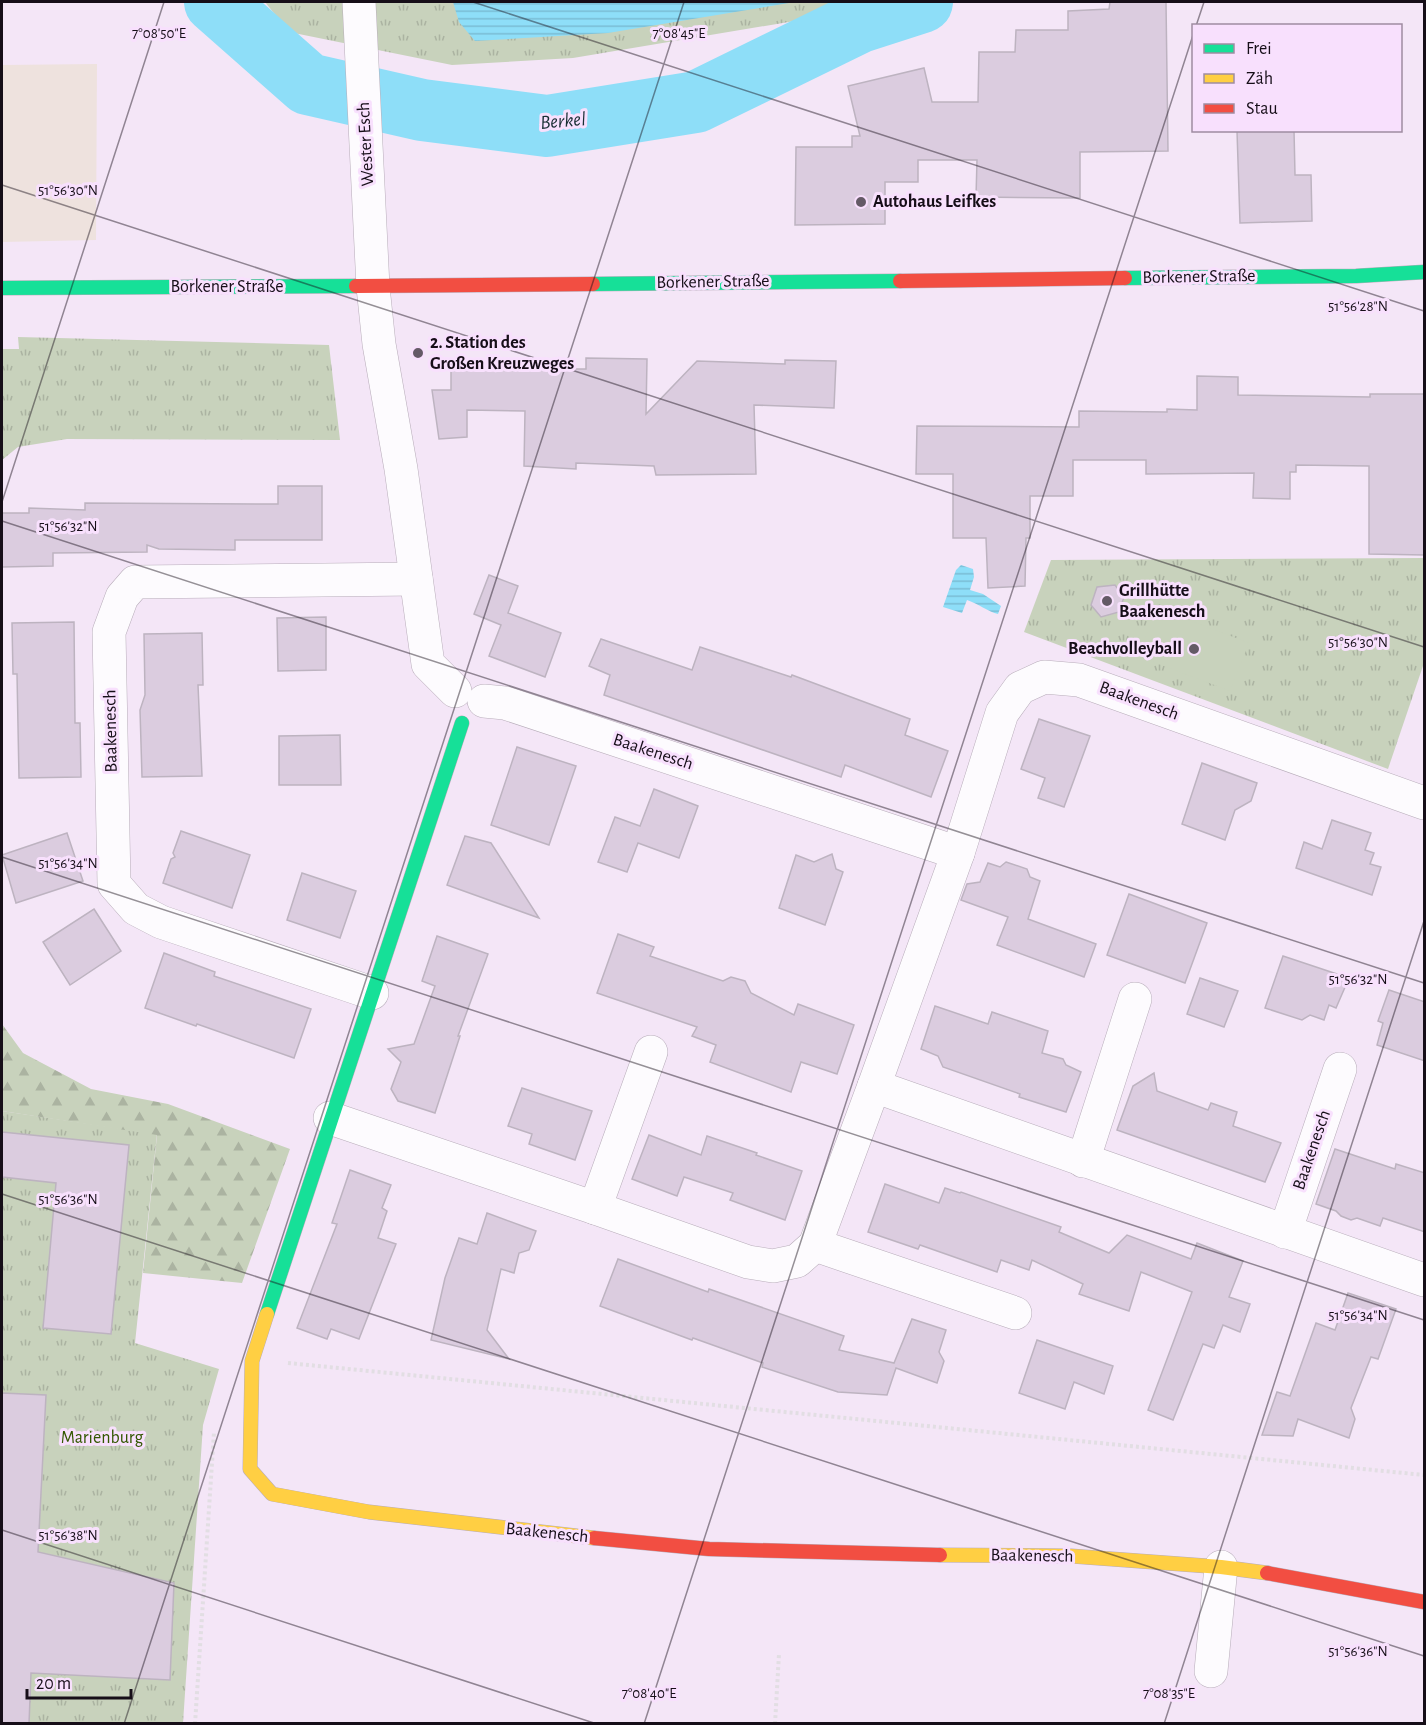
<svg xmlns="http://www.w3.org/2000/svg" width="1426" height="1725" font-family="'Alegreya Sans',sans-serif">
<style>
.commercial{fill:#eee2de}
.grass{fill:url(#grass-tufts)}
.forest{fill:url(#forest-firs)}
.pitch{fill:#c8d2bc}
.water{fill:url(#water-rules)}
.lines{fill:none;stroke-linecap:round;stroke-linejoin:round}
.river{stroke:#8edef8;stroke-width:62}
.building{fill:#dbccdf;stroke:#bdb3c0;stroke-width:1.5}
.street-casing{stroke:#b8adba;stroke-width:34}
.fast-casing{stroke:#b8adba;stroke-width:15}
.slow-casing{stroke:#b8adba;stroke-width:15}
.jam-casing{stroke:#b8adba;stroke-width:15}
.path{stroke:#e2dee3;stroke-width:4;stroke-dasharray:3 3;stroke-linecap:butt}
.street{stroke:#fdfbfe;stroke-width:33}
.fast{stroke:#16e098;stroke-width:14}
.slow{stroke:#ffcf43;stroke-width:14}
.jam{stroke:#f24e42;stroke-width:14}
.ticks{fill:none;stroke:#160e18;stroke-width:1.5;stroke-opacity:0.45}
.poi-dot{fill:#645a66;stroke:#f8e0fd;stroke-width:2}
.labels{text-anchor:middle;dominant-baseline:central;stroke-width:6;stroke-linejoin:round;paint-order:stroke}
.street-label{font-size:18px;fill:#160e18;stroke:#f8e0fd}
.poi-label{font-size:18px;font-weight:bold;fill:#160e18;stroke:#f8e0fd;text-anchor:start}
.park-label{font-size:18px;fill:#325700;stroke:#f8e0fd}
.water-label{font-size:20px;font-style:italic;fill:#192e34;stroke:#f8e0fd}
.ticks-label{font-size:15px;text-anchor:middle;fill:#160e18;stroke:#f8e0fd;stroke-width:6;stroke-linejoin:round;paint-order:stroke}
</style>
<defs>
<pattern id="grass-tufts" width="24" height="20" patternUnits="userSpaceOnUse" patternTransform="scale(1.5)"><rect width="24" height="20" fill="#c8d2bc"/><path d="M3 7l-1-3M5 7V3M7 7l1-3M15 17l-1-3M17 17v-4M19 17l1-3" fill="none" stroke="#abb3a1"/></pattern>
<pattern id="forest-firs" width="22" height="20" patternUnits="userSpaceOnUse" patternTransform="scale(1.5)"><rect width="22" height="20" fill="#c8d2bc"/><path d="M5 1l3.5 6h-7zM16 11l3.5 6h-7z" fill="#abb3a1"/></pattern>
<pattern id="water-rules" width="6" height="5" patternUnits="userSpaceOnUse" patternTransform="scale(1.5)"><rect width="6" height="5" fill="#8edef8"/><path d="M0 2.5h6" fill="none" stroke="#7abdd4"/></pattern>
</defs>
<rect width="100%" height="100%" fill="#f4e6f7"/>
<polygon class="commercial" points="97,64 96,240 2,242 2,65"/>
<g class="grass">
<polygon points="265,2 884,2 860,10 573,58 452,65 289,32"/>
<polygon points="18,337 329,345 340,440 67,439 18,447 2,460 2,349 19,349"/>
<polygon points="1424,558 1424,663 1388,769 1024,632 1051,560"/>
<polygon points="2,1111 157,1134 135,1343 219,1369 203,1425 183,1723 2,1723"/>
</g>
<polygon class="forest" points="2,1024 23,1053 91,1089 168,1104 290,1149 242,1283 143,1273 157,1135 2,1111"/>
<polygon class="pitch" points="1157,608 1249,643 1230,691 1138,656"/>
<g class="water">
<polygon points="453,2 795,2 608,33 475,41 459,22"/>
<path d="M961 565 973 569 974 577 970 590 983 594 1001 606 998 614C989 612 977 603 967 600L962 613 943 607 956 570Z"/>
</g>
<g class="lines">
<polyline class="river" points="215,2 308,84 422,110 547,126 696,102 860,22 922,2"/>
</g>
<g class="building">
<polygon points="1110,2 1166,2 1168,151 1080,152 1080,198 976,197 977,160 918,160 918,182 885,182 885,224 795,225 796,147 852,147 852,136 860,136 848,86 924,68 932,102 978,102 979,52 1015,52 1016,30 1068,30 1068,11 1109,9"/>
<polygon points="1294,130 1295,175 1311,175 1312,221 1240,223 1237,131"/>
<polygon points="586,358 647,359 646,414 697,361 785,364 785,360 836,361 834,408 754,405 756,474 656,475 654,466 576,463 576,469 524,466 525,411 467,410 467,437 439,439 432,390 451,390 451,361 533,361 534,369 586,369"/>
<polygon points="1197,376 1238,377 1238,395 1370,397 1370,394 1425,394 1425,555 1369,554 1369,466 1296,465 1296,472 1290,472 1290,499 1253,498 1254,473 1146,474 1146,460 1073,460 1073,496 1030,496 1030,538 1026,538 1025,586 988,588 986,538 953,538 953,474 916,474 917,426 1079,427 1079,411 1167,412 1167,409 1197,410"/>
<polygon points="278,486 322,486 322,540 235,540 235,550 159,549 147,545 147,552 53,553 53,566 2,567 2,513 29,513 29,508 85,510 85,503 278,504"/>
<polygon points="489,575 518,586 508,613 561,633 545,677 489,656 501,625 474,614"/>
<polygon points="1115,585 1124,597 1119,612 1101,617 1091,605 1097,587"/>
<polygon points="326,617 326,670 278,671 277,618"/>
<polygon points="74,622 75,723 80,723 81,777 19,778 17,674 13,674 12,623"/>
<polygon points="202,633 203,685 198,685 202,776 142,777 140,710 145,695 144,634"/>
<polygon points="601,639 692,670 700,647 791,677 792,675 910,719 905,735 948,751 931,797 845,765 841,777 604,695 610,675 589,666"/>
<polygon points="1039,719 1090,736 1064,807 1038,798 1045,778 1021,769"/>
<polygon points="340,735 341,785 279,785 279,736"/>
<polygon points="517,747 576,766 549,845 491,825"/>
<polygon points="1202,763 1257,783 1251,801 1235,810 1225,840 1182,824"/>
<polygon points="654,789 698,806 679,858 638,843 627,872 598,862 615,817 640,826"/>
<polygon points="1332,820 1371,833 1365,850 1374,853 1370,864 1381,867 1372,895 1296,868 1304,842 1322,849"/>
<polygon points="181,831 250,855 232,908 163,883 171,859 175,857 173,853"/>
<polygon points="67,833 83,881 16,903 2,855"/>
<polygon points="465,836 491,843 539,918 447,885"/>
<polygon points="832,854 836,869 843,872 825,925 779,908 796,855 814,862"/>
<polygon points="1006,862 1027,869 1030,877 1040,881 1028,919 1096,944 1084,977 997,945 1008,917 961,900 967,884 980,882 988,863 1000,867"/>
<polygon points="302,873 356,891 340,938 287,920"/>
<polygon points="1129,894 1207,923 1185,983 1107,955"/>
<polygon points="94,909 121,951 70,985 43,942"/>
<polygon points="618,934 654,947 650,956 723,981 731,977 745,981 751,993 794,1015 798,1004 854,1025 837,1074 801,1062 791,1092 710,1062 716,1045 692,1036 697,1027 597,993"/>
<polygon points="437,936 488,954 458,1036 460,1036 435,1113 398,1101 391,1089 401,1062 388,1049 414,1044 435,986 422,981"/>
<polygon points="164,953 215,972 214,976 311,1009 294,1058 197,1024 196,1026 145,1008"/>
<polygon points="1283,956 1349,978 1336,1008 1329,1005 1324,1020 1310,1015 1302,1020 1265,1008"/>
<polygon points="1200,978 1238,991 1224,1027 1187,1014"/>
<polygon points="1389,990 1425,1002 1425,1061 1377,1045 1383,1023 1378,1021"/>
<polygon points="935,1006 988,1024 992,1012 1048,1031 1042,1053 1063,1059 1066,1065 1081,1072 1066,1112 1019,1097 1020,1094 943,1067 938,1056 921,1049"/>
<polygon points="1154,1073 1157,1091 1208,1110 1211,1103 1237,1112 1233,1126 1281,1143 1265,1182 1117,1130 1133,1086"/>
<polygon points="522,1088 592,1111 575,1160 529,1144 532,1134 508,1126"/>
<polygon points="2,1132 129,1145 111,1334 43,1328 56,1183 2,1177"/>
<polygon points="649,1135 701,1155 707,1136 757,1153 756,1155 802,1171 785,1220 730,1200 733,1193 684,1177 677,1196 632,1179"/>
<polygon points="1335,1149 1395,1169 1396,1164 1425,1173 1425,1232 1383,1218 1380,1226 1357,1218 1351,1220 1341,1216 1336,1211 1316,1204"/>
<polygon points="350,1170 391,1185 382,1208 387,1211 378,1238 396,1244 359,1339 331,1329 327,1339 297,1328 337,1224 332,1223"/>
<polygon points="885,1184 939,1203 945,1188 960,1193 961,1192 1061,1227 1059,1232 1109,1253 1127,1235 1191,1259 1197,1243 1243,1261 1229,1297 1250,1304 1240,1332 1223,1325 1214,1348 1203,1344 1173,1420 1148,1410 1192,1292 1141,1272 1129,1311 1079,1294 1083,1284 1032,1260 1029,1270 1001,1260 997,1272 920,1245 918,1249 868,1232"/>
<polygon points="487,1213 536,1231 529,1250 519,1253 514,1273 501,1269 487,1330 509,1359 431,1340 445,1278 459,1238 477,1244"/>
<polygon points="618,1259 708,1292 709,1289 844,1336 839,1350 894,1363 912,1319 946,1330 939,1352 944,1361 937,1383 896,1368 887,1395 838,1392 762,1367 763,1363 693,1338 692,1340 600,1306"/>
<polygon points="1348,1293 1396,1309 1378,1359 1371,1357 1351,1408 1355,1419 1349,1438 1298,1419 1293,1436 1262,1435 1277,1392 1290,1396 1316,1323 1335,1330"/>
<polygon points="1037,1340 1113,1366 1104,1394 1074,1382 1065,1409 1019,1393"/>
<polygon points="2,1393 46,1395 38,1552 174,1583 170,1680 31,1673 29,1724 2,1724"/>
</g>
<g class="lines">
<defs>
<g id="street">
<polyline points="359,2 373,287 379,344 401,469 428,664 455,691"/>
<polyline points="484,701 505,703 958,853"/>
<polyline points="1424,803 1079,680 1044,677 1020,688 1002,713 958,853 874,1086 1424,1280"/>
<polyline points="372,993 161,922 136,909 114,884 109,632 122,597 135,582 416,579"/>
<polyline points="330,1118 595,1208 748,1262 773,1266 797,1261 815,1245 874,1086"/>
<polyline points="1083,1161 1135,999"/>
<polyline points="595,1208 651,1052"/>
<polyline points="1285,1232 1340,1069"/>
<polyline points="815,1245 1015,1313"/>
<polyline points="1211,1671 1221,1567"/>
</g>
<g id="fast">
<polyline points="1125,278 1356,276 1424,272"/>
<polyline points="593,284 900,281"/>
<polyline points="2,288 356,286"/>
<polyline points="267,1314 462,723"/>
</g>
<g id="slow">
<polyline points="267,1314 252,1361 250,1469 272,1494 369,1512 594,1538"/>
<polyline points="940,1555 1071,1556 1221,1567 1267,1573"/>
</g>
<g id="jam">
<polyline points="900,281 1125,278"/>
<polyline points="356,286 593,284"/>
<polyline points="594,1538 709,1549 940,1555"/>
<polyline points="1267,1573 1424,1602"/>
</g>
</defs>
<use href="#street" class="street-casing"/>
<use href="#fast" class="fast-casing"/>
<use href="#slow" class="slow-casing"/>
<use href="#jam" class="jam-casing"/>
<g class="path">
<polyline points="288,1363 1424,1475"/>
<polyline points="195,1724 214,1432"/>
<polyline points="775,1724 779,1654"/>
</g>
<use href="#street" class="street"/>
<use href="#fast" class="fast"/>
<use href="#slow" class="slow"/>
<use href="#jam" class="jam"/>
</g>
<path class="ticks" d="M473 2 1424 311M1196 26 1204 2M2 185 1424 647M2 502 164 2M2 521 1424 983M2 857 1424 1320M2 1194 1424 1656M2 1530 597 1724M124 1724 684 2M644 1724 1194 32M1164 1724 1424 921"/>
<g class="poi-dot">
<circle cx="861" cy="202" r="6"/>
<circle cx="418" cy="353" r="6"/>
<circle cx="1107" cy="601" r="6"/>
<circle cx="1194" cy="649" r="6"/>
</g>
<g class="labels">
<g class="street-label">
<text transform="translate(366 144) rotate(-93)">Wester Esch</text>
<text transform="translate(1199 277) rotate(-1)">Borkener Straße</text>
<text transform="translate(713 282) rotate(-1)">Borkener Straße</text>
<text x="227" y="287">Borkener Straße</text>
<text transform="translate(1139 701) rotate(20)">Baakenesch</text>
<text transform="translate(111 731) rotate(-91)">Baakenesch</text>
<text transform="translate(653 752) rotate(18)">Baakenesch</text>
<text transform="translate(1312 1150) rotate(-71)">Baakenesch</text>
<text transform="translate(547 1533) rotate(6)">Baakenesch</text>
<text transform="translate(1032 1556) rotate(1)">Baakenesch</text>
</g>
<g class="poi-label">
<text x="873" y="202">Autohaus Leifkes</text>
<text x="430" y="343">2. Station des<tspan x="430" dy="21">Großen Kreuzweges</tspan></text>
<text x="1119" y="591">Grillhütte<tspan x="1119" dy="21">Baakenesch</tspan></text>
<text x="1182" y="649" text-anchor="end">Beachvolleyball</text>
</g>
<g class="park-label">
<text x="102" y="1438">Marienburg</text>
</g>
<g class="water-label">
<text transform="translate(563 121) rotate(-5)">Berkel</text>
</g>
</g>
<g class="ticks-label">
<text x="159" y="38">7°08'50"E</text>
<text x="679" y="38">7°08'45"E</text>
<text x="68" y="195">51°56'30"N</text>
<text x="1358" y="311">51°56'28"N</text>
<text x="68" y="531">51°56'32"N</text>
<text x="1358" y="647">51°56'30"N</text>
<text x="68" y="868">51°56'34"N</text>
<text x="1358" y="984">51°56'32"N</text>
<text x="68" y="1204">51°56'36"N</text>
<text x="1358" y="1320">51°56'34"N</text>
<text x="68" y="1540">51°56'38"N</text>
<text x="1358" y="1656">51°56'36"N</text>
<text x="649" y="1698">7°08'40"E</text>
<text x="1169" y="1698">7°08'35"E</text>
</g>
<rect width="1426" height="1725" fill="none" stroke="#160e18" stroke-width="6"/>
<rect x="1192" y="24" width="210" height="108" fill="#f8e0fd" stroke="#9e8ca1" stroke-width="1.5"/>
<rect x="1204" y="44" width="30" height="9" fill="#16e098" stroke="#9e8ca1" stroke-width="1.5"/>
<text x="1246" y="54" font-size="18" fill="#160e18">Frei</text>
<rect x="1204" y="74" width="30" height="9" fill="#ffcf43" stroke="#9e8ca1" stroke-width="1.5"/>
<text x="1246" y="84" font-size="18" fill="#160e18">Zäh</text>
<rect x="1204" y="104" width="30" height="9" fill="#f24e42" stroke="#9e8ca1" stroke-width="1.5"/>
<text x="1246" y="114" font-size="18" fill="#160e18">Stau</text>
<path d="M27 1689v9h104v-9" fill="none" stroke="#160e18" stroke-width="3"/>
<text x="36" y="1689" font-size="18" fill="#160e18" stroke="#f8e0fd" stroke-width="4.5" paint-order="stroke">20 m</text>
</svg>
